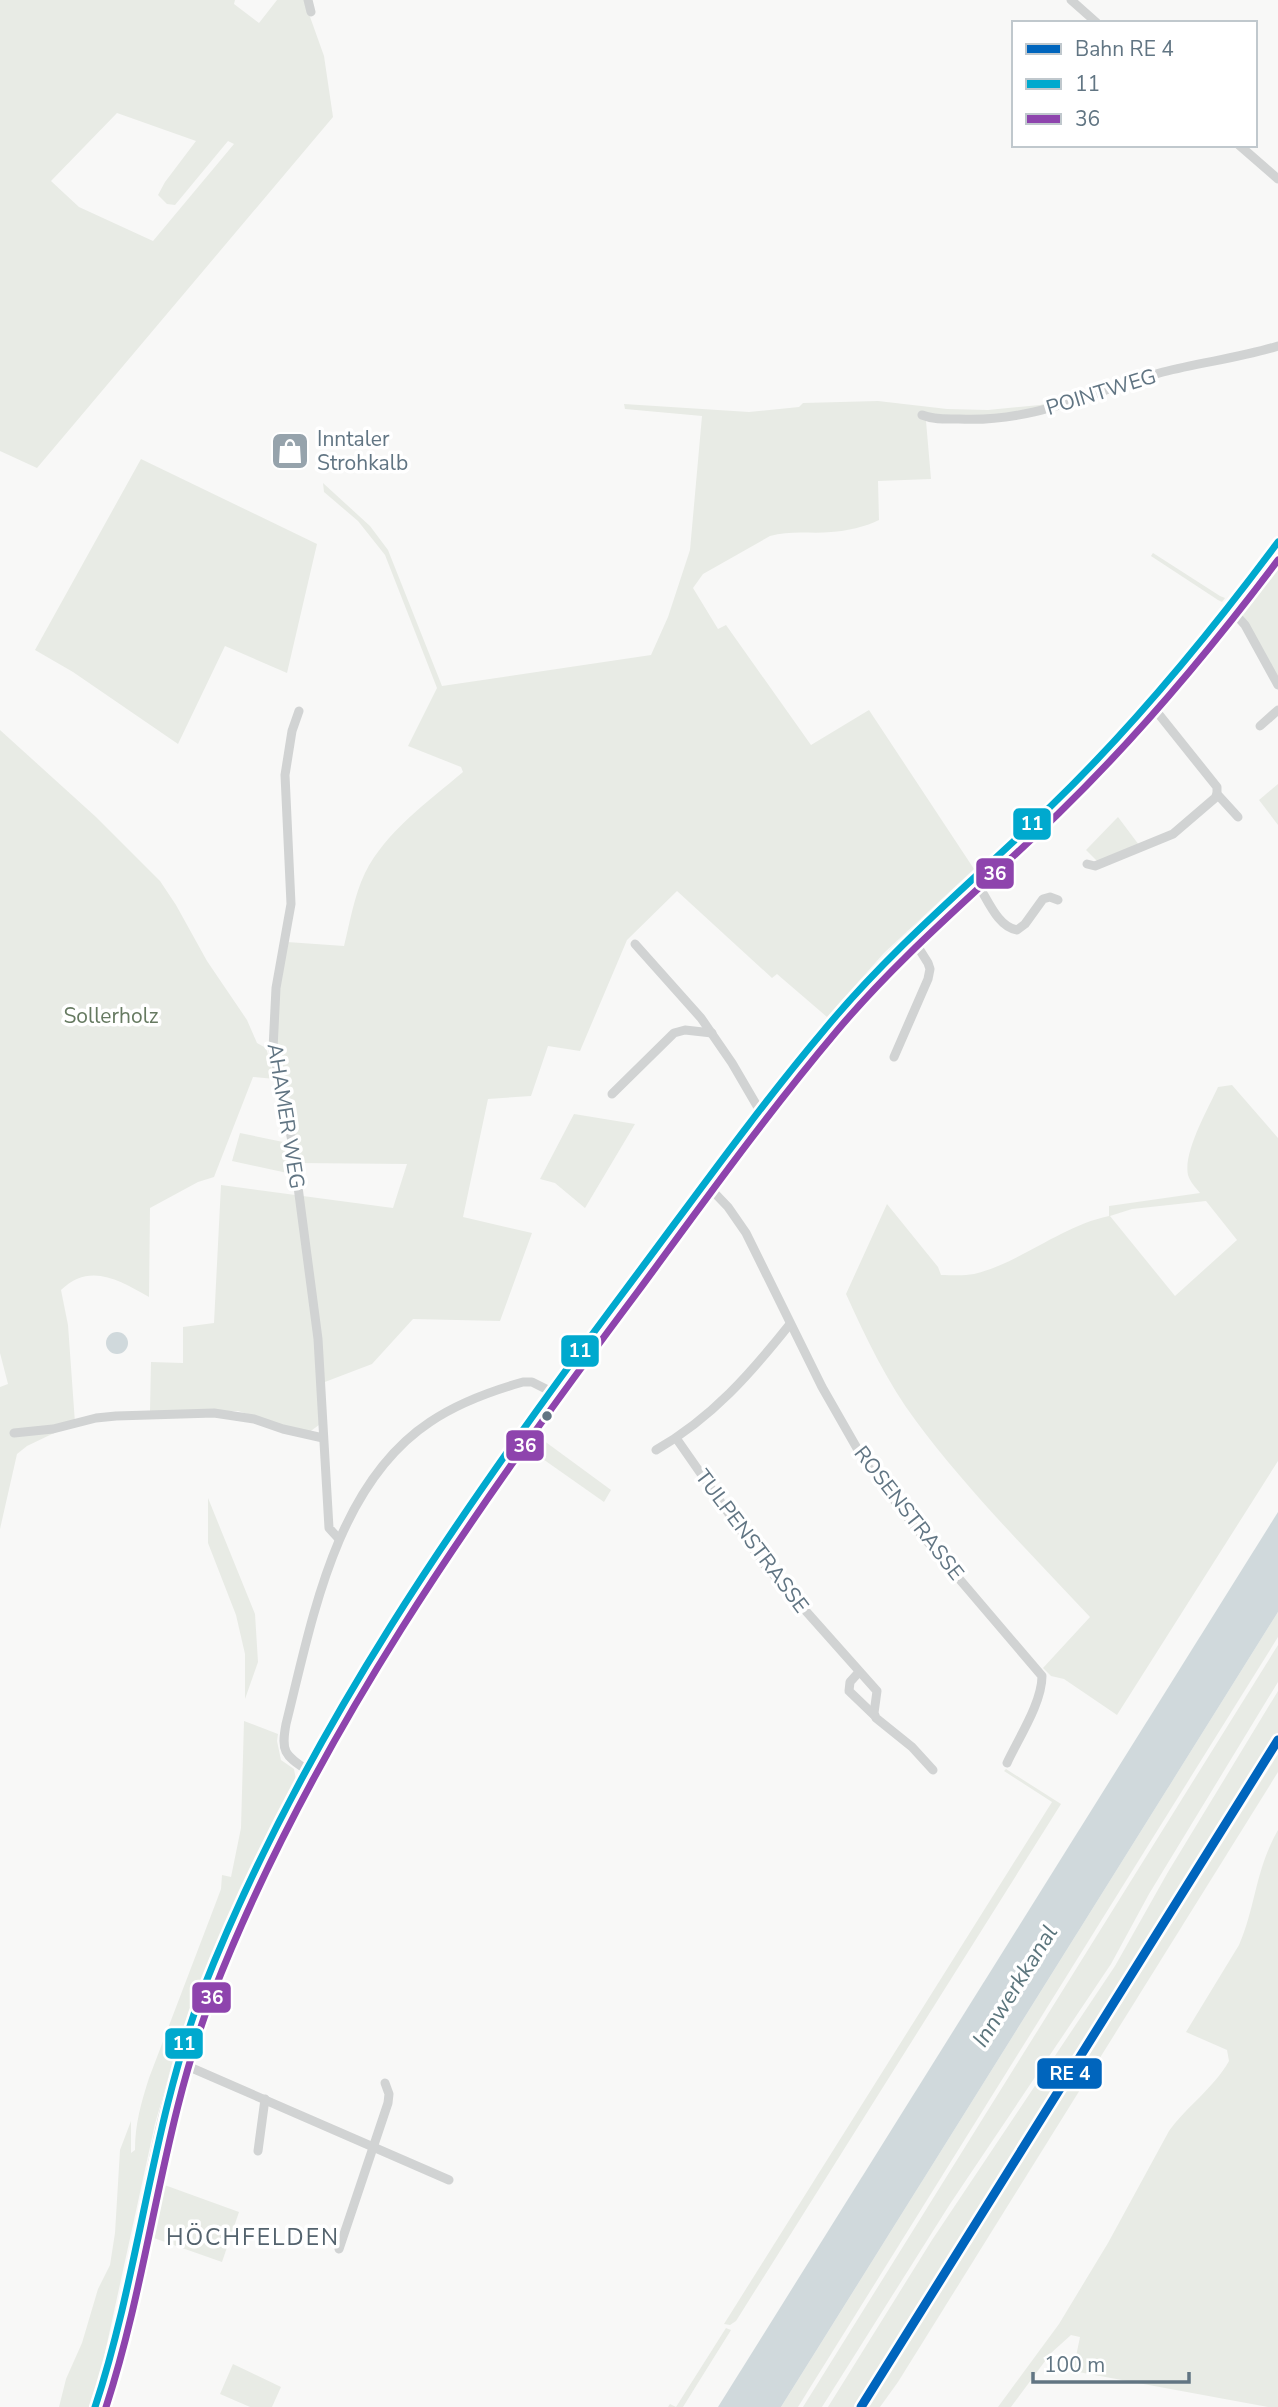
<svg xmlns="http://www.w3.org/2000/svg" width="1278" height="2407" font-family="'Nunito Sans',sans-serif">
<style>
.green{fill:#e8ebe5;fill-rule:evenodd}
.water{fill:#d0d9dc}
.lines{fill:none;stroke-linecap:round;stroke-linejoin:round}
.minor{stroke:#d1d3d3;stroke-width:9}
.tertiary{stroke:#d1d3d3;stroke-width:10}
.bus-1-casing{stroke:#fff;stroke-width:12}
.bus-2-casing{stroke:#fff;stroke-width:12}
.bus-1{stroke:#00a9ce;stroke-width:7}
.bus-2{stroke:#8e44ad;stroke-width:7}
.rail-1-casing{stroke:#fff;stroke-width:14}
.rail-1{stroke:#0065bd;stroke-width:9}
.bus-dot{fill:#617583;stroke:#fff;stroke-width:2.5}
.labels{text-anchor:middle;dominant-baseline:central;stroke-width:7;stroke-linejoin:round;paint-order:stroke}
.street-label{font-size:21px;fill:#617583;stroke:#fff}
.poi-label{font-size:21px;fill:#617583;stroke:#fff;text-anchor:start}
.park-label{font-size:21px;fill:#667a61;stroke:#fff}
.water-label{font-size:23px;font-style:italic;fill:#5c767d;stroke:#fff}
.neighbourhood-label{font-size:23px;letter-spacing:2px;fill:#54636e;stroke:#fff}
.line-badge{stroke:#fff;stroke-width:2.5}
.badge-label{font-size:19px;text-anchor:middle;font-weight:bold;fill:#fff}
</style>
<rect width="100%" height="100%" fill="#f8f8f7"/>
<g class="green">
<path d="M0 0H235L234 4 259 23 277 0H304L324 56 333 117 37 468 0 451ZM117 113 196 141 165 182 158 195 167 204 175 205 228 141 234 144 153 241 79 207 51 181Z"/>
<path d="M1087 393C1040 418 978 416 926 421L931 479 878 481 879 520C865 527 847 531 831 532 811 534 790 530 770 536L703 574 693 588 718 629 726 625 811 745 869 710 974 869 884 953 827 1017 777 974 772 978 677 891 627 940 580 1051 548 1046 531 1096 488 1099 463 1217 532 1233 500 1321 413 1319 372 1364 317 1385 319 1425 308 1433 238 1411H150L151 1362 183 1363V1327L214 1323 221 1185 393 1208 407 1164 297 1163 276 1059V1010L287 942 344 946C350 922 354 896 365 873 386 831 428 802 463 772L461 767 408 746 437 688 385 555 358 521 324 492 323 483 370 526 388 550 442 686 651 655 668 617 690 550 702 416 625 409 624 404 749 412 799 407 803 403 878 401 947 409 988 410 1040 405Z"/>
<polygon points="141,459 317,544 287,673 225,646 178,744 73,672 35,650"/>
<polygon points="1153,553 1220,596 1225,598 1222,602 1218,600 1151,556"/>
<polygon points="1278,554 1278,678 1237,608"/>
<path d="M0 730 96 817 160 881 176 905 207 961 247 1020 257 1043 266 1048 275 1079 253 1077 214 1177 198 1182 150 1208 149 1297C119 1280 90 1262 61 1290L68 1325 75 1423 27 1446 17 1454 0 1529V1387L8 1384 0 1353Z"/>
<polygon points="1278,784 1278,825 1259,800"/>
<polygon points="1118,817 1139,845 1097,861 1086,850"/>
<path d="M1232 1085 1278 1138V1461L1117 1715 1064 1679 1051 1676 1043 1668 1090 1617C1030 1553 968 1491 916 1421 887 1382 866 1338 846 1294L887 1204 938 1267 941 1275C951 1275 964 1276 974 1274 1022 1262 1061 1226 1109 1216V1206L1200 1193C1196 1188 1190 1182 1188 1175 1183 1152 1208 1109 1218 1087ZM1206 1201 1237 1240 1175 1296 1110 1216 1132 1209Z"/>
<polygon points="574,1114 635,1124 585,1208 555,1183 540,1179"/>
<polygon points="240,1133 288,1143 292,1174 232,1161"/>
<polygon points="532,1432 611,1490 604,1502 523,1445"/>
<polygon points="208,1498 255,1614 258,1662 245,1699 245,1654 236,1615 208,1543"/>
<polygon points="1278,1612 1278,1637 798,2407 781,2407"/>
<polygon points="1278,1645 1278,1682 1149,1894 1111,1964 950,2204 822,2407 803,2407"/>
<polygon points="1278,1691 1278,1734 1225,1818 855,2407 828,2407 932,2240 1115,1966 1168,1872"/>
<path d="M244 1721 278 1734 277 1741 281 1760 294 1769 296 1780 246 1880 211 1960 174 2057 155 2124 101 2371 89 2407H59L66 2379 82 2343 98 2289 110 2265 115 2233 120 2150 131 2121V2153L135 2150C135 2124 141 2103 149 2078L215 1905 221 1889 222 1875 231 1877 241 1828Z"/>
<polygon points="1278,1754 1278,1772 898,2382 880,2407 868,2407"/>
<polygon points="1006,1769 1061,1804 736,2321 730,2325 724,2324 1052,1802 1004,1771"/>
<path d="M1278 1830V2407H1268L1073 2371 1080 2337 1071 2335 1051 2353 1011 2407H998L1059 2324 1108 2243 1169 2131C1187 2106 1213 2089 1229 2061L1227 2050 1186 2032 1239 1945C1256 1906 1255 1870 1278 1830Z"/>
<polygon points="159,2183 239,2212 222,2262 148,2236"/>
<polygon points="726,2328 731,2330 683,2407 668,2407 670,2404 676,2407"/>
<polygon points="233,2364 281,2387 272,2407 250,2407 220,2394"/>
</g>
<g class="water">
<circle cx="117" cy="1343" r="11"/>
<polygon points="1278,1512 1278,1612 781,2407 718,2407"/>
</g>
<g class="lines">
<g class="minor">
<polyline points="308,0 311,12"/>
<polyline points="1071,0 1097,23"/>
<polyline points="1239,145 1278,179"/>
<path d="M922 415C934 420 947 419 959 419 1034 423 1093 391 1163 372 1201 362 1240 358 1278 346"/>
<polyline points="1228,606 1245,625 1278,685"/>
<polyline points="1149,702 1217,787 1217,794 1238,817"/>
<polyline points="299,711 292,731 285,775 291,904 276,988 273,1049 292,1141 318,1339 329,1528 339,1539"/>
<polyline points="1260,726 1278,710"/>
<polyline points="1087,864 1095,866 1173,834 1215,798 1217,794"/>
<path d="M974 879C986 894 996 927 1017 930L1025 924 1043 899 1050 897 1058 900"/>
<polyline points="635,944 701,1018 732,1063 760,1111"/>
<polyline points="894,1057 928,979 930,969 928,963 911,936"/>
<polyline points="612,1094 674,1033 685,1030 712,1033"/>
<path d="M705 1183 728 1207 746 1233 822 1387 866 1464 915 1527 1042 1676C1042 1703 1018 1739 1007 1763"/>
<polyline points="14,1433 53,1429 96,1418 116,1416 214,1413 254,1419 283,1429 323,1438"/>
<polyline points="676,1438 764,1564 877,1691 874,1713 876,1718 912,1747 933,1770"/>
<path d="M656 1450C712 1418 751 1373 790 1324"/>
<polyline points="859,1672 850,1682 849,1691 874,1715"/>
<path d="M307 1770C284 1755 281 1751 286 1724 312 1621 335 1485 430 1422 458 1403 491 1391 523 1382H532L550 1391"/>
<polyline points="178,2062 449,2180"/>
<polyline points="258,2151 265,2099"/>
<polyline points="339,2249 388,2103 389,2094 385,2083"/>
</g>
<path class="tertiary" d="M95 2407C128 2315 140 2216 162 2122 178 2052 204 1984 233 1920 341 1680 495 1462 653 1253 719 1166 782 1076 854 995 914 927 985 870 1050 807 1133 727 1209 636 1278 542"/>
<defs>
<path id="bus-1" d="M95 2407C140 2271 151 2126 202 1992 302 1737 463 1507 626 1289 692 1201 755 1112 825 1029 893 947 974 880 1050 807 1134 726 1208 636 1278 542"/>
<path id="bus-2" d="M106 2407C150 2272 161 2129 212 1996 312 1739 475 1509 639 1290 703 1203 766 1115 836 1032 903 952 984 886 1059 813 1139 735 1211 649 1278 560"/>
</defs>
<use href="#bus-1" class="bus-1-casing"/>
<use href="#bus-2" class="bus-2-casing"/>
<use href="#bus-1" class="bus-1"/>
<use href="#bus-2" class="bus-2"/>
<defs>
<polyline id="rail-1" points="861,2407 1278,1740"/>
</defs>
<use href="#rail-1" class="rail-1-casing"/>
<use href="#rail-1" class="rail-1"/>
</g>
<defs>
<symbol id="shop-square" viewBox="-11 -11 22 22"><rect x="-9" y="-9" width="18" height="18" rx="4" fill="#96a3ac" stroke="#fff"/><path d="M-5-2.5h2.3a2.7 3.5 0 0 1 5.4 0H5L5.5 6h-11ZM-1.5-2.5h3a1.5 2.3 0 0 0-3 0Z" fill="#fff"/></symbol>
</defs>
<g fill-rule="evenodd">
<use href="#shop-square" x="268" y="429" width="44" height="44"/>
</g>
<circle class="bus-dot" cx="547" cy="1416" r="6"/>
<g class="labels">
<g class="street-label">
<text transform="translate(1101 392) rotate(-17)">POINTWEG</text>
<text transform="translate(286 1116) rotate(81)">AHAMER WEG</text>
<text transform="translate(909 1513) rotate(52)">ROSENSTRASSE</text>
<text transform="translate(752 1541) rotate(53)">TULPENSTRASSE</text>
</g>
<g class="poi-label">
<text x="317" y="439">Inntaler<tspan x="317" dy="24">Strohkalb</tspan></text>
</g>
<g class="park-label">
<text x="111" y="1016">Sollerholz</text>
</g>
<g class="water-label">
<text transform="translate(1015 1986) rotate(-58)">Innwerkkanal</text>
</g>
<g class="neighbourhood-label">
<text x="253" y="2237">HÖCHFELDEN</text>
</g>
</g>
<g class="line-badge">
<rect x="1012" y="807" width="40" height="34" rx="7" fill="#00a9ce"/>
<rect x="975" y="857" width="40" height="33" rx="7" fill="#8e44ad"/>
<rect x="560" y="1334" width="40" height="34" rx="7" fill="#00a9ce"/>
<rect x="505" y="1429" width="40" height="33" rx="7" fill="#8e44ad"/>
<rect x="191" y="1981" width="41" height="33" rx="7" fill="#8e44ad"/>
<rect x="164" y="2027" width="40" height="33" rx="7" fill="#00a9ce"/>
<rect x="1036" y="2057" width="67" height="33" rx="7" fill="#0065bd"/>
</g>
<g class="badge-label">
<text x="1032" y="830">11</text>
<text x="995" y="880">36</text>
<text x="580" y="1357">11</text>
<text x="525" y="1452">36</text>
<text x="212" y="2004">36</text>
<text x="184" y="2050">11</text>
<text x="1070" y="2080">RE 4</text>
</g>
<rect x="1012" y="21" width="245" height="126" fill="#ffffff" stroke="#c0c8cd" stroke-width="2"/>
<rect x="1026" y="44" width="35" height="10" fill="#0065bd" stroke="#c0c8cd" stroke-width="2"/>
<text x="1075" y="56" font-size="21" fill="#617583">Bahn RE 4</text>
<rect x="1026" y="79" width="35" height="10" fill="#00a9ce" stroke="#c0c8cd" stroke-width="2"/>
<text x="1075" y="91" font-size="21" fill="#617583">11</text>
<rect x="1026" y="114" width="35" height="10" fill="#8e44ad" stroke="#c0c8cd" stroke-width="2"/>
<text x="1075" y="126" font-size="21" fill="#617583">36</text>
<path d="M1033 2372v10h156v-10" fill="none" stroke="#617583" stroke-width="3.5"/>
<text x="1044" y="2372" font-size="21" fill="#617583" stroke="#ffffff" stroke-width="5" paint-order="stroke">100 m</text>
</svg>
